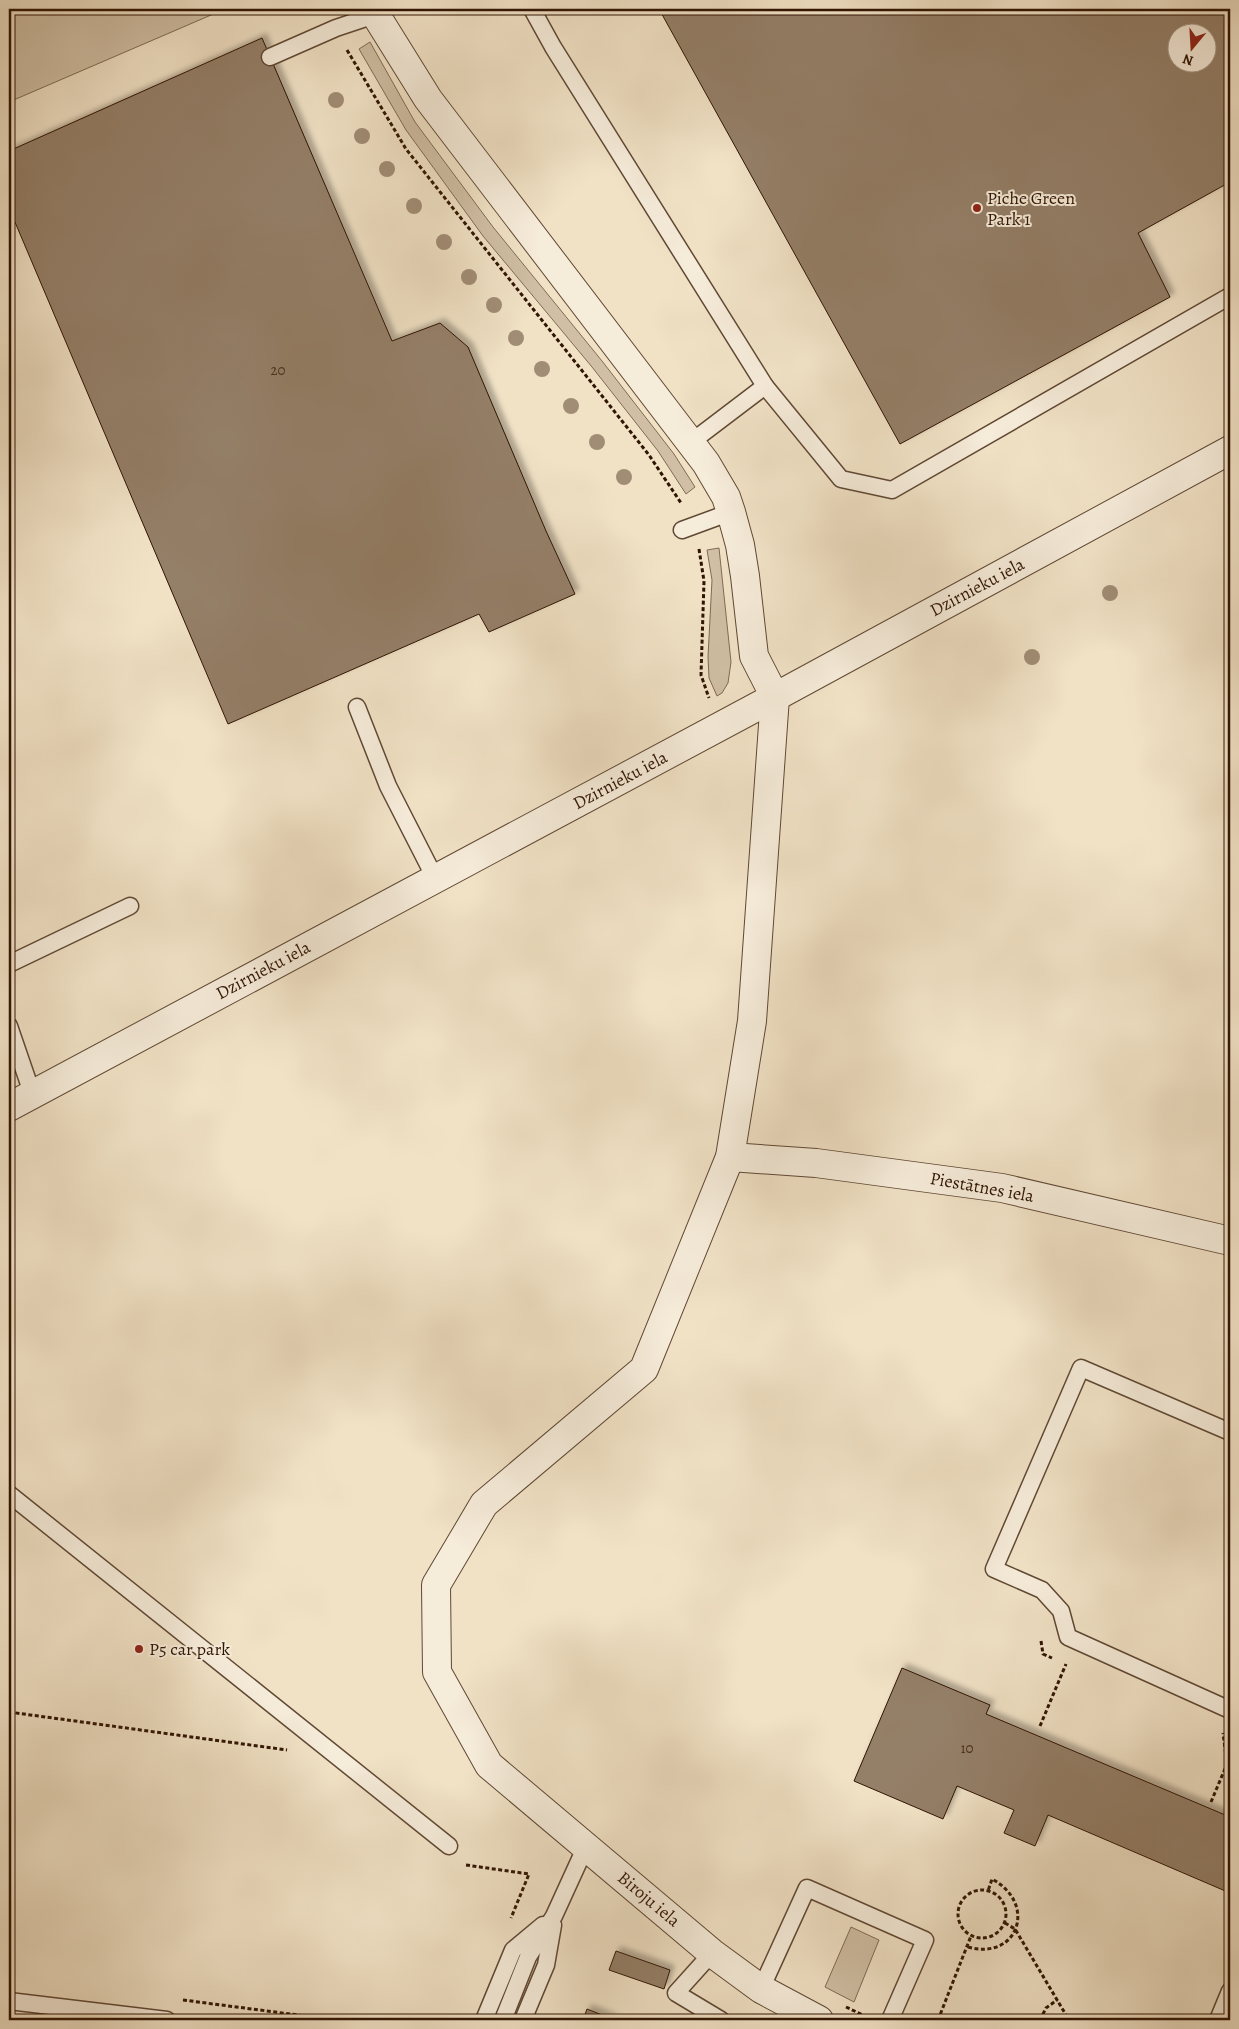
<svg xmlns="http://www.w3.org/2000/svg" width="1239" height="2029" font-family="Alegreya,serif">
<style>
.green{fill:#d0bfa5;stroke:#806a54}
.building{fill:#947f68;stroke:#301403;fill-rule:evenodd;filter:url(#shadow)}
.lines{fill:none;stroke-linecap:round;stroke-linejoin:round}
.service-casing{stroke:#604834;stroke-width:19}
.minor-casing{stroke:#604834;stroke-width:30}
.tertiary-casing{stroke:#604834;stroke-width:30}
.path{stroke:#301403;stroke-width:3;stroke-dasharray:4 2.5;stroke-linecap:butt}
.service{stroke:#f6ecda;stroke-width:16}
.minor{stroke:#f6ecda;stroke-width:28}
.tertiary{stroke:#f6ecda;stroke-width:28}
.tree{fill:#a18d76}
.poi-dot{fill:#8f2418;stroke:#f6ecda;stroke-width:2}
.labels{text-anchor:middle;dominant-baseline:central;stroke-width:4;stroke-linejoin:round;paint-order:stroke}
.number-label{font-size:15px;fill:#492f1c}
.poi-label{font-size:18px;fill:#301403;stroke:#f6ecda;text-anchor:start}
.street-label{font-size:18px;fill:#301403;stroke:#f6ecda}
</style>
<defs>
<filter id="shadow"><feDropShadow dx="4.5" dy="-4.5" stdDeviation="2.5" flood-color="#0004"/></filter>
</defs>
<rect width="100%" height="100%" fill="#f1e2c6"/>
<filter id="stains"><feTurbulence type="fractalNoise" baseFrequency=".004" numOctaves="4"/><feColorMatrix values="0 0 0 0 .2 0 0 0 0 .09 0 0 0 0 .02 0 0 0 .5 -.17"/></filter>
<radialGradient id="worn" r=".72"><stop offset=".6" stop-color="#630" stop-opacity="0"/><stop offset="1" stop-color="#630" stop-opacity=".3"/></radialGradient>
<g class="green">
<polygon points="9,9 225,9 9,102"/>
<polygon points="370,42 415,122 493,227 602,361 674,454 695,487 686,494 658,451 592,367 483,236 406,130 359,49"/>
<polygon points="719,548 731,662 728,683 722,693 717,696 709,678 708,657 712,580 707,550"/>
<polygon points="851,1927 879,1940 854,2002 825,1987"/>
</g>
<g class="building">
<path d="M659 9H1230V182L1138 233 1170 297 900 444ZM1176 32H1206V62H1176Z"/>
<polygon points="262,38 392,341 440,323 468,347 546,531 575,594 489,632 479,614 228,724 9,208 9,151"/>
<polygon points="902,1668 990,1705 986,1714 1230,1817 1230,1893 1048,1815 1035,1846 1004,1833 1014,1810 957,1786 943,1819 854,1781"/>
<polygon points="616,1951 670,1970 664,1989 609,1970"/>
<polygon points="587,2009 615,2020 583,2020"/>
</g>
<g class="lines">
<defs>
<g id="service">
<polyline points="532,9 553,47 765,386"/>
<polyline points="270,57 336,28 375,15"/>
<polyline points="690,443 765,386 841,479 892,490 1230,296"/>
<polyline points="682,530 731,512"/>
<polyline points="357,707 388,786 435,878"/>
<polyline points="9,964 130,906"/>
<polyline points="9,1026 32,1093"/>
<polyline points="1230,1432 1081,1368 994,1569 1042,1590 1061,1611 1068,1637 1230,1710"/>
<polyline points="9,1494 449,1846"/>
<polyline points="712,1953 676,1993 721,2020"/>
<polyline points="761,1989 807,1888 925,1940 890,2020"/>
<polyline points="9,2001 167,2020"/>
<polyline points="484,2020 513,1950 543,1925"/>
<polyline points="503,2020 528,1957 554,1916 586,1846"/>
<polyline points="523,2020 546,1965 553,1925"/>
<polyline points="1218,2020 1230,1991"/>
</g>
<g id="minor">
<polyline points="775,697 752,1021 730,1157 644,1369 484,1504 436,1585 437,1672 489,1765 712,1953 761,1989 819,2020"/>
<polyline points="730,1157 816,1163 1002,1188 1230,1241"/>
</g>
<g id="tertiary">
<polyline points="372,9 428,99 706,463 726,497 731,512 740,545 745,576 754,656 775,697"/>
<polyline points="9,1107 775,697 1230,450"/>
</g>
</defs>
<use href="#service" class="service-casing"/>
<use href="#minor" class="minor-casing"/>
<use href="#tertiary" class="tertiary-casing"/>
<g class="path">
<polyline points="347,50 406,149 649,455 681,503"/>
<polyline points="699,549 704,581 701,675 709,698"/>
<polyline points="1041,1641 1043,1654 1052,1658"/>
<polyline points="9,1712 287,1750"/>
<polyline points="1040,1726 1066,1664"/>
<polyline points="1211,1802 1227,1764 1223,1733"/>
<polyline points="466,1865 529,1874 511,1918"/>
<circle cx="982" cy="1914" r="24"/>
<polyline points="1005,1923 1015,1929 1069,2020"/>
<path d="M968 1947C1018 1961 1038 1904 992 1879L988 1891"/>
<polyline points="183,2000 336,2020"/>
<polyline points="846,2007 865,2016"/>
<polyline points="938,2020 971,1936"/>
<polyline points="1040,2020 1046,2008 1057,2000"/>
</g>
<use href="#service" class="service"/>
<use href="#minor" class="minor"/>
<use href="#tertiary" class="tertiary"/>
</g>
<g class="tree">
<circle cx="336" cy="100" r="8"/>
<circle cx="362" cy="136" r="8"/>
<circle cx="387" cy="169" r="8"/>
<circle cx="414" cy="206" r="8"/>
<circle cx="444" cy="242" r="8"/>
<circle cx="469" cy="277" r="8"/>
<circle cx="494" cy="305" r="8"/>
<circle cx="516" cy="338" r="8"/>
<circle cx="542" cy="369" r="8"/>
<circle cx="571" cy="406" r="8"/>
<circle cx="597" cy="442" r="8"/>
<circle cx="624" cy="477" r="8"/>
<circle cx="1110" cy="593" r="8"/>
<circle cx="1032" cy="657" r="8"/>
</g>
<g class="poi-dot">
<circle cx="977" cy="208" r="5"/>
<circle cx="139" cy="1649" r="5"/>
</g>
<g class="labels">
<g class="number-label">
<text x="278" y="370">20</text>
<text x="967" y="1748">10</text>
</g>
<g class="poi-label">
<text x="987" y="198">Piche Green<tspan x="987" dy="21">Park 1</tspan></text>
<text x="149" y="1649">P5 car park</text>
</g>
<g class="street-label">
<text transform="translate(977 587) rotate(-28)">Dzirnieku iela</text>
<text transform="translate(620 780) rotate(-28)">Dzirnieku iela</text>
<text transform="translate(263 970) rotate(-28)">Dzirnieku iela</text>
<text transform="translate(982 1187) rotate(10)">Piestātnes iela</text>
<text transform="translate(649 1899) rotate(40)">Biroju iela</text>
</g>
</g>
<rect width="1239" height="2029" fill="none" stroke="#f1e2c6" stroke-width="30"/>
<rect x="10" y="10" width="1219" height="2009" fill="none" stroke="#301403" stroke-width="2.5"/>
<rect x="15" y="15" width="1209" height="1999" fill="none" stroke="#301403"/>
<g transform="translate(1192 48) rotate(198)"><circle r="24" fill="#f6ecda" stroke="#a79684"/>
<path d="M0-4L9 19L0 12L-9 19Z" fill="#8f2418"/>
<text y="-8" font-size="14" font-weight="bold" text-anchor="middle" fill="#301403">N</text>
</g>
<rect width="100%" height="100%" filter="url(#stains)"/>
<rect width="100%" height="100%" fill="url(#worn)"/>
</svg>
